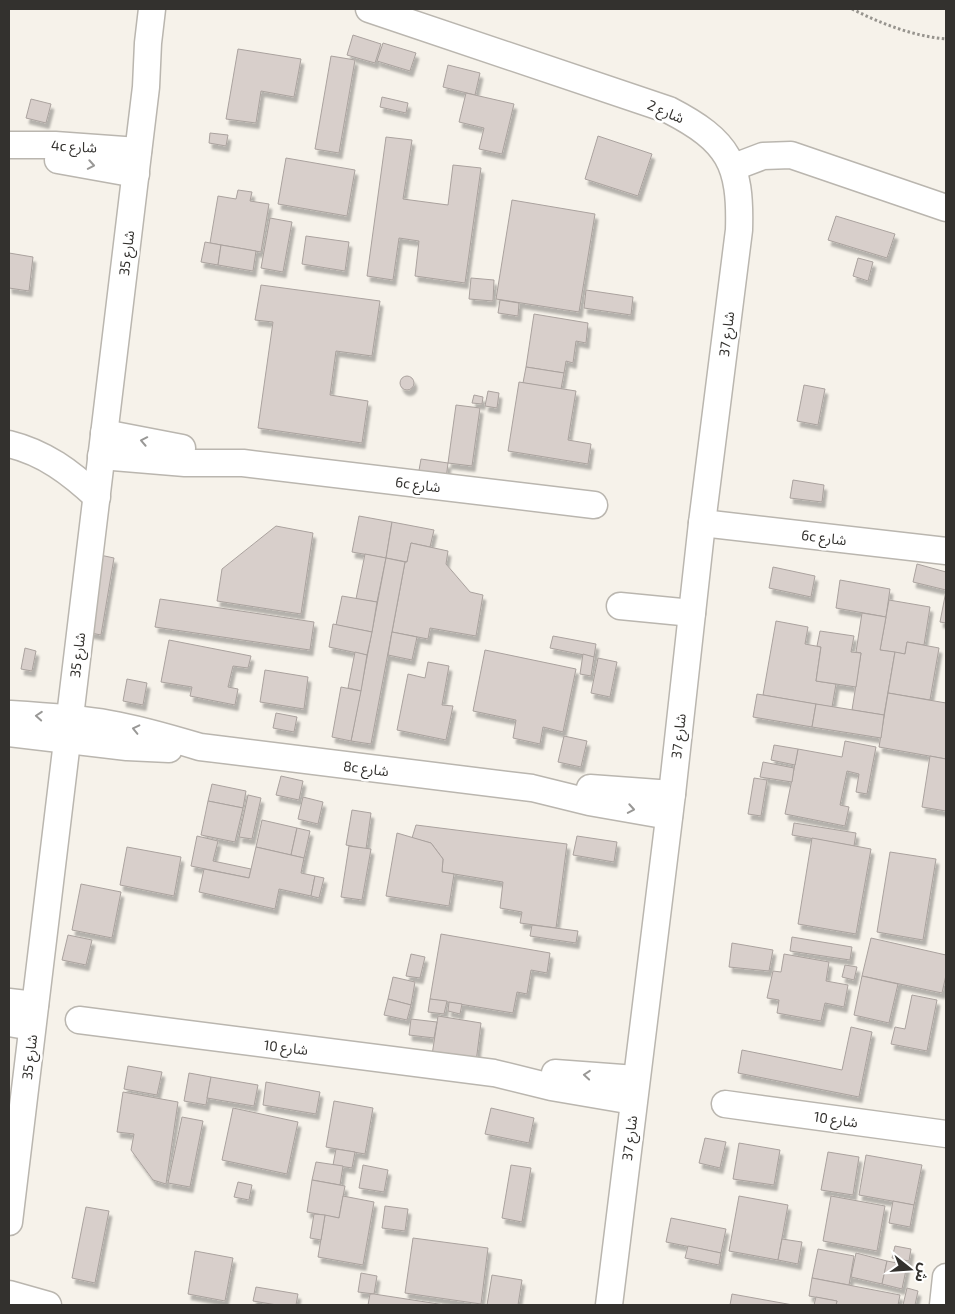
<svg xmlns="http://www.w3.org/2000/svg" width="955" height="1314" font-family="'Exo 2','Noto Sans Arabic',sans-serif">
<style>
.building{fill:#d8cfcb;stroke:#aaa29e;filter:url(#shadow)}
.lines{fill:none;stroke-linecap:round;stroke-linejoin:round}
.street-casing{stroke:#bab6af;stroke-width:29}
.path{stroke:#97948e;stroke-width:3;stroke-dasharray:2.5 2.5;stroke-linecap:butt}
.street{stroke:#fff;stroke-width:26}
.oneway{stroke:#999896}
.labels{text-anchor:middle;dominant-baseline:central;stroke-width:5;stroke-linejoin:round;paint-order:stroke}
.street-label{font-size:14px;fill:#33312e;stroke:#fff}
</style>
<defs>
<filter id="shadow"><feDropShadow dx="3" dy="5.5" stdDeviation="1" flood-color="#0004"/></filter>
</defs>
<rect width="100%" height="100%" fill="#f6f2ea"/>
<g class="building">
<polygon points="353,35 381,44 375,63 347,55"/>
<polygon points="383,43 416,53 410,71 377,61"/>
<polygon points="238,49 301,59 294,97 261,91 256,123 226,119"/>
<polygon points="331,56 355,60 339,153 315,149"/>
<polygon points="448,65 480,73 475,95 443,87"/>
<polygon points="466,93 514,104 502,154 479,149 484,128 459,122"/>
<polygon points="382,97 408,103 406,113 380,107"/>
<polygon points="31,99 51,104 46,123 26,118"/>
<polygon points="210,133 228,135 226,146 209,143"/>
<polygon points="598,136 652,154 638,196 585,179"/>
<polygon points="386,137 412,140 403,199 448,205 453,165 481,168 465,283 415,276 419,241 399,238 393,280 367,276"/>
<polygon points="286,158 355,170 347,216 278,204"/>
<polygon points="238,190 252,192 250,201 269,204 261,252 210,243 218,196 236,199"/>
<polygon points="512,200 595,214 579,312 496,299"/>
<polygon points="836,216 895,234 887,258 828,240"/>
<polygon points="270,218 292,222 283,272 261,268"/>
<polygon points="306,236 349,242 345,271 302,264"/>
<polygon points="205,242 221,245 218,265 201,262"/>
<polygon points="221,245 256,251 253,271 218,265"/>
<polygon points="9,253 33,257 29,291 9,288"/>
<polygon points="858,258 873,262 868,281 853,276"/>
<polygon points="471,278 494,280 493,301 469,299"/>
<polygon points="261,285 380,301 372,356 336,351 330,395 368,401 362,443 258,428 273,322 255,320"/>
<polygon points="586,290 633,297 631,315 584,308"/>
<polygon points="500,300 519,303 518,316 498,313"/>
<polygon points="534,314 588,323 586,343 576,341 573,363 566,361 564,373 526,367"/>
<polygon points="526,367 564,373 561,389 523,383"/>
<circle cx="407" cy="383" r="7"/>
<polygon points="519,382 576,391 568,440 591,444 588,464 508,451"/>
<polygon points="804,385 825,389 818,425 797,421"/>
<polygon points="488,391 499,393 497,408 485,406"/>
<polygon points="474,395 483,397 482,404 472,403"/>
<polygon points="456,405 480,408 472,466 448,463"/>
<polygon points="421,459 448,463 446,479 418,476"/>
<polygon points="793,480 824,485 822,502 790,498"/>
<polygon points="359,516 392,522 386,558 352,552"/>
<polygon points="392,522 434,530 430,547 411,543 407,562 386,558"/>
<polygon points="276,526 313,533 301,614 217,601 222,569"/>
<polygon points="411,543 448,551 446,564 470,592 483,595 476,636 430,628 428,639 392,632 405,562 407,562"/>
<polygon points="365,554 386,558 377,602 356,599"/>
<polygon points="100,555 114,558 101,635 86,632"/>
<polygon points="386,558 405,562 371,744 351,741"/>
<polygon points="917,564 946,572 946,590 913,582"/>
<polygon points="773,567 815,576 811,597 769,588"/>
<polygon points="840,580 890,589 886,617 836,608"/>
<polygon points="946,591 946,623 940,622"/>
<polygon points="342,596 377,602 372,632 336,625"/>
<polygon points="160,599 314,622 310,650 155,627"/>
<polygon points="889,600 930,607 924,645 907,642 905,654 880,650"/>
<polygon points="862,613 886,617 880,650 895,652 884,715 852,710 861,653 856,652"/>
<polygon points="776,621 808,627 805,644 821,647 816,681 836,684 832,707 763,695"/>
<polygon points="333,624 372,632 367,655 329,647"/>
<polygon points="820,631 854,636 851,652 861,653 856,687 816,681 821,647 817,646"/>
<polygon points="392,632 417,637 412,660 388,655"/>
<polygon points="553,636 596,644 594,657 550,648"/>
<polygon points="169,640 251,656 248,668 233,666 228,687 238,689 235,705 190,696 192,687 161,682"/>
<polygon points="907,642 939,648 930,700 888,693 895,652 905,654"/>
<polygon points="25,648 36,651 32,671 21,669"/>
<polygon points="485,650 576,669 563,732 543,727 540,744 513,738 516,720 473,711"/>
<polygon points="355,652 367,655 361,691 348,688"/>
<polygon points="583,654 594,657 591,676 580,674"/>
<polygon points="598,658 617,662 610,697 591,693"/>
<polygon points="428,662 449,666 442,705 453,706 446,740 397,730 408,674 425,678"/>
<polygon points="265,670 308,677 304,709 260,702"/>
<polygon points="127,679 147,683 143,705 123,701"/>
<polygon points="341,687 361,691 351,741 332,737"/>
<polygon points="888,693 946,703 946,759 879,747"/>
<polygon points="757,694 816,704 812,727 753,717"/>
<polygon points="816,704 884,715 881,738 812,727"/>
<polygon points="276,713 297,717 294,732 273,728"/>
<polygon points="564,736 587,741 581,767 558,762"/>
<polygon points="845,741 876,747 867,794 856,792 859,774 847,771 840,805 849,807 845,826 785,814 798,749 842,757"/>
<polygon points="774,745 798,749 795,765 771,760"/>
<polygon points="930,756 946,759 946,811 922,807"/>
<polygon points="763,762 794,768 792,782 760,777"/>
<polygon points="281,776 303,781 299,800 276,795"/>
<polygon points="754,778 767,780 761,816 748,814"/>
<polygon points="212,784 246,791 243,808 208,801"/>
<polygon points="248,795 261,798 252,839 239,837"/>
<polygon points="303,797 323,802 318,824 298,819"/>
<polygon points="208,801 243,808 235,842 201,835"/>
<polygon points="352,810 371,813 366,849 346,845"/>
<polygon points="262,820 297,828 291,855 256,847"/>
<polygon points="794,823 856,833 854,846 792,835"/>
<polygon points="416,825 567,844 556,928 520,923 522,912 500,908 503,882 442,872 443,859 431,843 412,838"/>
<polygon points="297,828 310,831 304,858 291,855"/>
<polygon points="397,833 431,843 443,859 442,872 454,874 449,906 386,896"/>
<polygon points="197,836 218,841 213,861 251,869 249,878 191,866"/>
<polygon points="577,836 617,842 614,862 573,855"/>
<polygon points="812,838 871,849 856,934 798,924"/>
<polygon points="349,846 371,849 362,900 341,897"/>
<polygon points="127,847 181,857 174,896 120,885"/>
<polygon points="256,847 304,858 301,873 315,876 311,896 279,889 275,909 199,892 204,869 249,878"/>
<polygon points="890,852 936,859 923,940 877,932"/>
<polygon points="315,876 324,878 319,898 311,896"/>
<polygon points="81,884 121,892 112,938 72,930"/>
<polygon points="532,925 578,931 576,943 530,936"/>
<polygon points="441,934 550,953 547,973 531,970 527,994 517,992 513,1013 430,999"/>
<polygon points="68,935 92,940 86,965 62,960"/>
<polygon points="792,937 852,947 850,960 790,951"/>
<polygon points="871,938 946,955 946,975 942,993 862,976"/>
<polygon points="732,943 773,950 769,971 729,967"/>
<polygon points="411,954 425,957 420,978 406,976"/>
<polygon points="784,954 829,962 826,981 848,985 844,1007 825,1003 821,1021 777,1013 779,1000 767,998 773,971 781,972"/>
<polygon points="845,965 857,967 854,980 842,977"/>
<polygon points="862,976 898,984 889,1023 854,1015"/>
<polygon points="393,977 415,982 411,1005 388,999"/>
<polygon points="912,995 937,1000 927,1051 891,1044 895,1027 905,1029"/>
<polygon points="388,999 411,1005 407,1020 384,1015"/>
<polygon points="430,999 447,1001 444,1014 428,1012"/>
<polygon points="449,1002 462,1004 460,1014 448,1011"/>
<polygon points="438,1016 481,1023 476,1062 432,1055"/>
<polygon points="411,1019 437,1022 434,1038 409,1035"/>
<polygon points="851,1027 872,1032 859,1097 738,1073 742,1050 842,1070"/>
<polygon points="128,1066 162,1072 157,1095 124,1089"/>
<polygon points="189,1073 211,1077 206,1105 184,1101"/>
<polygon points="211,1077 258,1085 254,1106 207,1098"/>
<polygon points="266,1082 320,1092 316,1114 263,1105"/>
<polygon points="123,1092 178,1102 166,1184 153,1180 131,1150 134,1134 117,1132"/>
<polygon points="334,1101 373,1108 365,1154 326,1147"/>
<polygon points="233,1108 298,1122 287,1174 222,1160"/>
<polygon points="491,1108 534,1118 529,1143 485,1134"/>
<polygon points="182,1117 203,1121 190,1187 168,1183"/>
<polygon points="705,1138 726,1142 720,1168 699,1163"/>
<polygon points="739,1143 780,1150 774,1185 733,1179"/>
<polygon points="336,1149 355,1152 352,1168 333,1165"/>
<polygon points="828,1152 859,1157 853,1195 821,1190"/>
<polygon points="866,1155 922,1165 914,1205 859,1195"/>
<polygon points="316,1162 343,1166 340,1185 312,1180"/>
<polygon points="363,1165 388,1170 384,1192 359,1188"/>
<polygon points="511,1165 531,1168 522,1222 502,1218"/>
<polygon points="312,1180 345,1186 339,1218 307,1212"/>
<polygon points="238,1182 252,1185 249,1200 234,1197"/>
<polygon points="343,1196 374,1202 363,1265 318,1257 325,1215 339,1218"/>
<polygon points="739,1196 788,1205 778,1260 729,1251"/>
<polygon points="831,1196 885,1206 877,1251 823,1241"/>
<polygon points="893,1201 914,1205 910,1227 889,1223"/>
<polygon points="385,1206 408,1209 405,1231 382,1228"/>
<polygon points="86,1207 109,1211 95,1283 72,1278"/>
<polygon points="314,1214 325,1215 321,1240 310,1238"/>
<polygon points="671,1218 726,1229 721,1253 666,1242"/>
<polygon points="413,1238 488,1248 481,1304 405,1293"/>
<polygon points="782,1239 802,1242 798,1264 778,1260"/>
<polygon points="688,1246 721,1253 719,1265 685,1258"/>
<polygon points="895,1246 911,1249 909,1261 892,1258"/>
<polygon points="818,1249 854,1256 849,1285 812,1278"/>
<polygon points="195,1251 233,1258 225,1301 188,1294"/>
<polygon points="856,1253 887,1261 882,1284 851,1277"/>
<polygon points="887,1261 907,1265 902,1289 882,1284"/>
<polygon points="361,1273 377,1276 374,1294 358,1292"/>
<polygon points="492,1275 522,1280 518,1305 487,1305"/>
<polygon points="812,1278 900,1295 898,1305 836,1305 837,1301 809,1296"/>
<polygon points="256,1287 298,1294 296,1305 277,1305 253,1301"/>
<polygon points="907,1288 918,1291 915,1305 903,1305"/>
<polygon points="370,1294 374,1294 445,1305 368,1305"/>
<polygon points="732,1294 793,1305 730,1305"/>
<polygon points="816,1297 837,1301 836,1305 814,1305"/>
</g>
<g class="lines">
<defs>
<g id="street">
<path d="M369 9 669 110C729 141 741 164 739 230L702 523 672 794 609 1305"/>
<polyline points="9,145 55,145 138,151"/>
<polyline points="58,160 136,174"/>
<polyline points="734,167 763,156 791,155 946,208"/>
<polyline points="104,433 182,448"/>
<path d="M9 444C45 453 70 472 97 497"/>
<polyline points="101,456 185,463 243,463 594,505"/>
<polyline points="702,523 946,551"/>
<polyline points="620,606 692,613"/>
<path d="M9 714C42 716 76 718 110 724 140 729 170 738 200 747L532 788 589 802 669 816"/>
<polyline points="9,733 127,747 169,749"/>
<polyline points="590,788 672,794"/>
<polyline points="9,1002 35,1005"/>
<polyline points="79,1020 494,1073 551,1087 633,1101"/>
<polyline points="9,1023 32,1027"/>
<polyline points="555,1073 636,1079"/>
<polyline points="725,1104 946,1134"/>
<polyline points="9,1222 146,87 148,43 152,9"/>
<polyline points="9,1294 48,1305"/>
<polyline points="943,1305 946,1277"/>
</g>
</defs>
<use href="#street" class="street-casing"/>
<path class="path" d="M852 9C882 24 913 36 946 39"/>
<use href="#street" class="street"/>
</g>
<defs><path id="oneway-chevron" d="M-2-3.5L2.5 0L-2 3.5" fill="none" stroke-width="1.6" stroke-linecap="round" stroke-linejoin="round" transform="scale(1.25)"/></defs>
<g class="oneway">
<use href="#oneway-chevron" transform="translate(91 165) rotate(10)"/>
<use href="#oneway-chevron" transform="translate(144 441) rotate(-169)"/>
<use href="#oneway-chevron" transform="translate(39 716) rotate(-176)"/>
<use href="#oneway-chevron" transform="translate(136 729) rotate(-167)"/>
<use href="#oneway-chevron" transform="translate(631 809) rotate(10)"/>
<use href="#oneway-chevron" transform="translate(587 1075) rotate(-175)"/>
</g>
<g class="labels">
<g class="street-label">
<text transform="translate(666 111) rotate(23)">شارع 2</text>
<text transform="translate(74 146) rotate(3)">4c شارع</text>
<text transform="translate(126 253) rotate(-83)">شارع 35</text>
<text transform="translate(726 334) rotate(-83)">شارع 37</text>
<text transform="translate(418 484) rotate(7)">6c شارع</text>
<text transform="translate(824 537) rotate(7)">6c شارع</text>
<text transform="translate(77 655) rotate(-83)">شارع 35</text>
<text transform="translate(678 736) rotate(-84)">شارع 37</text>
<text transform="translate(366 768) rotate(7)">8c شارع</text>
<text transform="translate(286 1047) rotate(7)">شارع 10</text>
<text transform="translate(29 1057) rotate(-83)">شارع 35</text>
<text transform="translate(836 1119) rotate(8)">شارع 10</text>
<text transform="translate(629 1138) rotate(-83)">شارع 37</text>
</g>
</g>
<rect width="955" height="1314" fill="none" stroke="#33312e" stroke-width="20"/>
<g transform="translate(910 1269) rotate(107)" stroke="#ffffff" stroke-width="4" paint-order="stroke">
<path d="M0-4L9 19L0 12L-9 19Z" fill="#33312e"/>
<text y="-8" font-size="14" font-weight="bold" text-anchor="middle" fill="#33312e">ش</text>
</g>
</svg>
